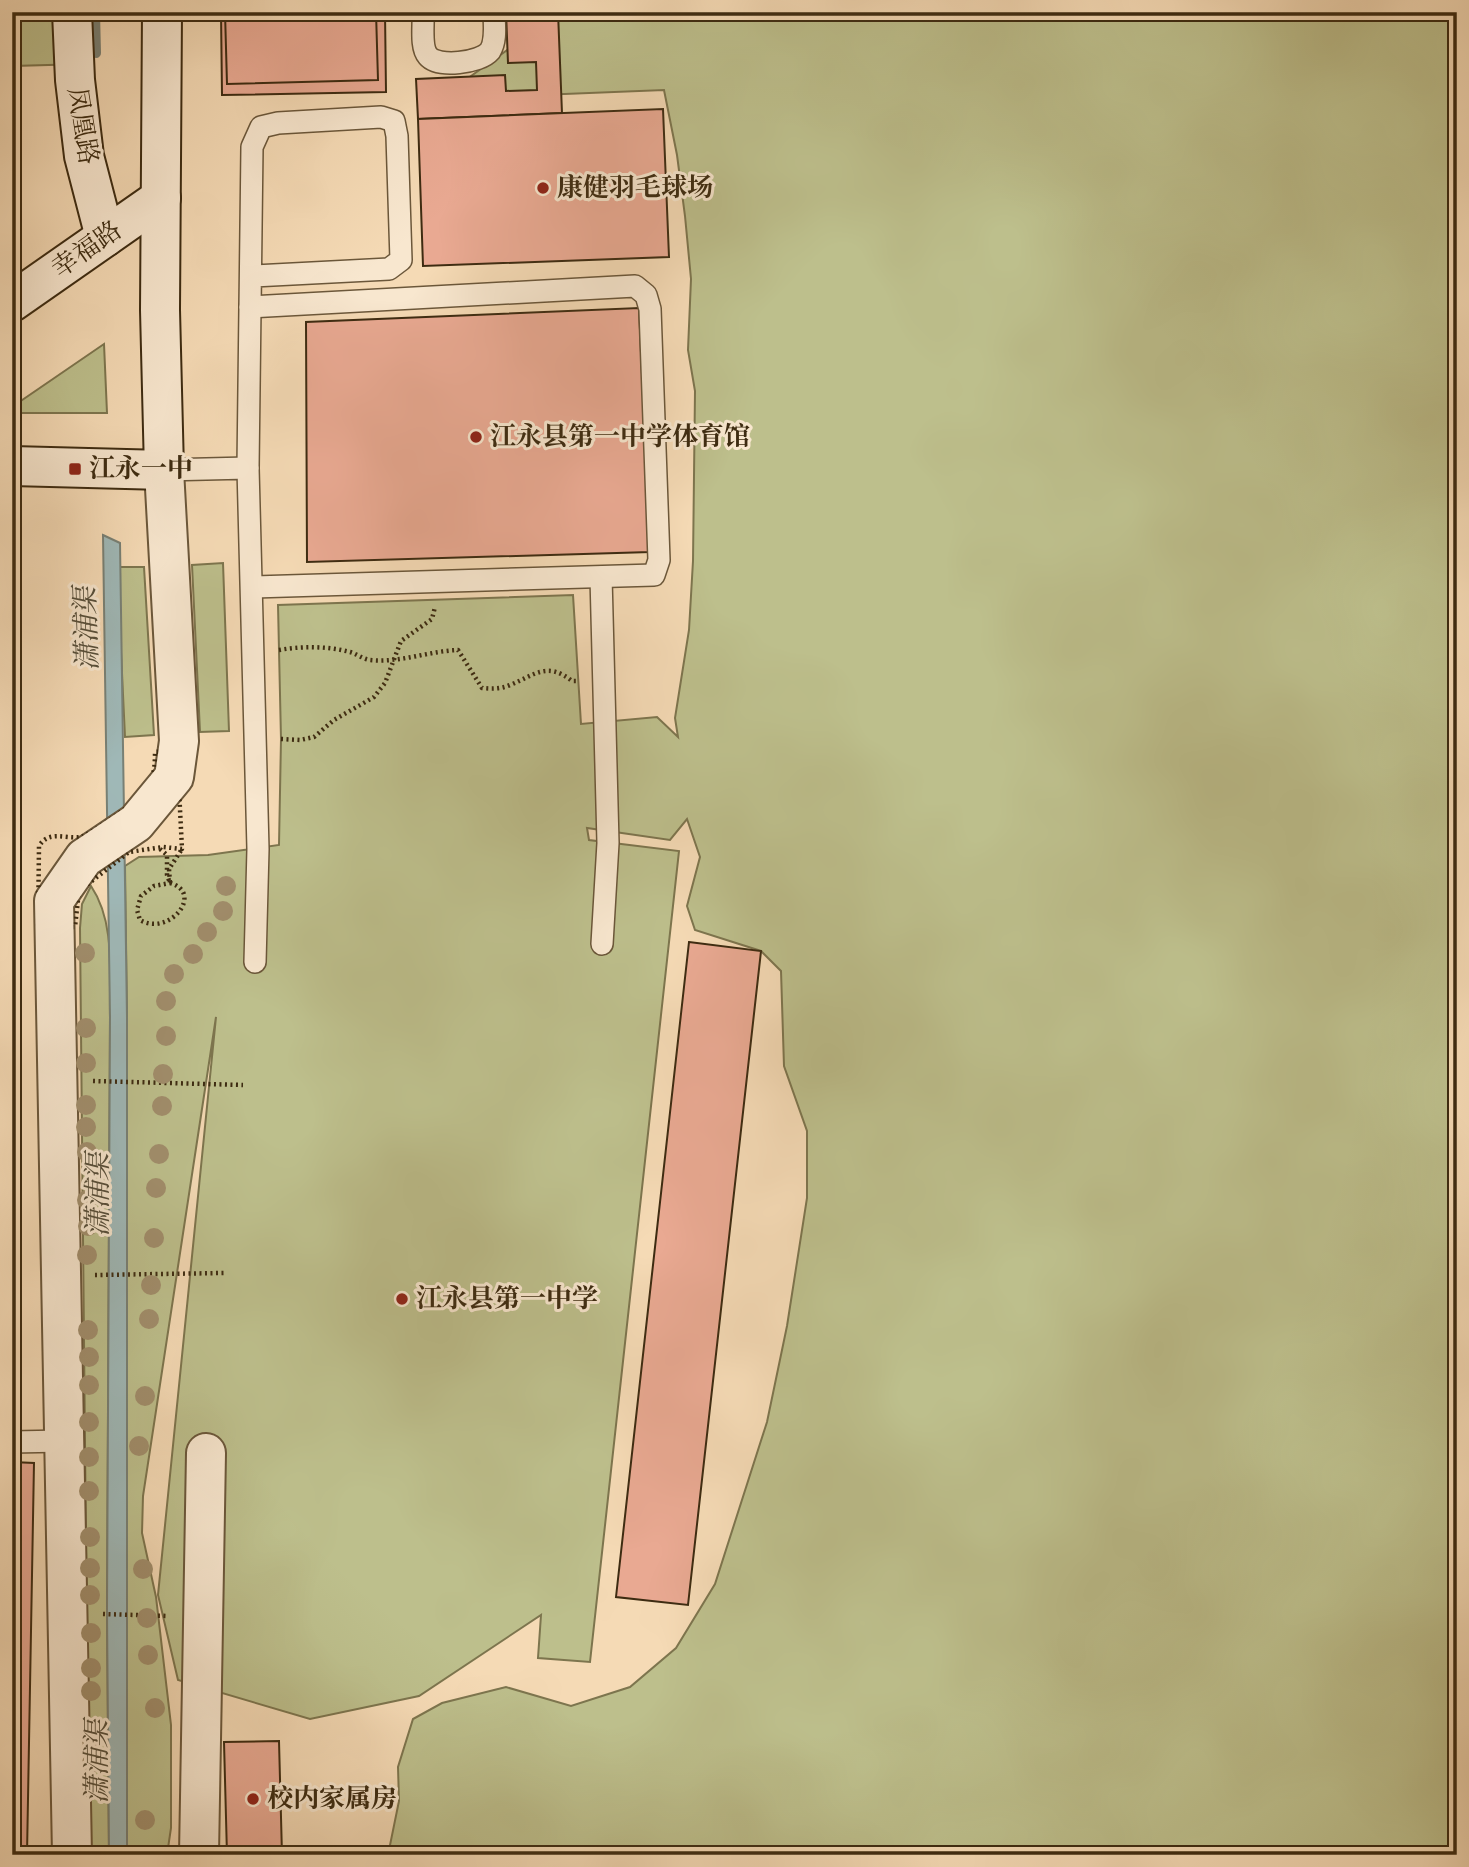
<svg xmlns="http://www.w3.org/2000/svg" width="1469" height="1867" font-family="'IM FELL English','Noto Serif SC',serif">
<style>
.green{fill:#bdbf8c;stroke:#7d754e;stroke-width:2}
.water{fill:#9fb8b7;stroke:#788075;stroke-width:2}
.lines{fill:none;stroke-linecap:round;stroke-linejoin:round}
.stream{stroke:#788075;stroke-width:10}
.building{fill:#e9a992;stroke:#3d2b11;stroke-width:2}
.lane-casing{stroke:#6b573a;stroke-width:24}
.street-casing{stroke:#6b573a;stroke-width:42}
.secondary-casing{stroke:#3d2b11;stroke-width:42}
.path{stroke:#3d2b11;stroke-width:4.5;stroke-dasharray:2 3.5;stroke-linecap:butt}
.lane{stroke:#f8e7cf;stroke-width:21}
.street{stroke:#f8e7cf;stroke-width:38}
.secondary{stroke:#f8e7cf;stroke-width:38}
.tree{fill:#a18e6c}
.poi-dot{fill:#8f2418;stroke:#f8e7cf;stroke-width:2.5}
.labels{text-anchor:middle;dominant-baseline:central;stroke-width:6;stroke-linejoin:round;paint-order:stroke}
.street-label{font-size:26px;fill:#3d2b11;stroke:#f8e7cf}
.poi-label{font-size:26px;font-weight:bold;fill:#3d2b11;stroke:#f8e7cf;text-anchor:start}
.water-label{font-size:28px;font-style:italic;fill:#564e3a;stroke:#f8e7cf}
</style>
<rect width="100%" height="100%" fill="#f5dab5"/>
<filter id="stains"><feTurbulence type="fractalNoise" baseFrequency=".00286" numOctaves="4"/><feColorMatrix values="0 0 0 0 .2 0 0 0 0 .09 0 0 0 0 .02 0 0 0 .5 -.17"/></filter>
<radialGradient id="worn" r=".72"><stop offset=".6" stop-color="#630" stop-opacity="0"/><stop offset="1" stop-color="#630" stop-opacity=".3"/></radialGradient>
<g class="green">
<polygon points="12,12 56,12 83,64 13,66 12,97"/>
<polygon points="546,12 1457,12 1457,1855 388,1855 399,1801 398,1767 413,1719 442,1703 506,1687 571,1706 630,1687 676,1648 715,1584 767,1422 787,1326 807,1198 807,1131 784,1066 781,971 761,951 695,930 687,906 700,857 687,819 670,840 587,828 589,840 679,851 590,1662 538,1658 541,1615 419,1696 310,1719 178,1680 158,1595 216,1017 143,1496 142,1533 156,1597 171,1725 171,1828 167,1855 127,1855 127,1018 125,866 139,857 208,855 279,845 281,739 278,605 573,595 581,724 657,717 678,737 675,718 689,630 693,561 695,391 688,350 691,279 685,216 677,155 664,90 439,99 546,22"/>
<polygon points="104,344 107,413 12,413 12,407"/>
<polygon points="223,563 229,731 200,732 192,565"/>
<polygon points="117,567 144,567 154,735 125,737"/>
<path d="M91 886C116 923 109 974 110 1017L107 1611 109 1855H89L80 928 82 904Z"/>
</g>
<polygon class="water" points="103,535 120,543 127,1018 127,1855 109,1855 107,1611 110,1017"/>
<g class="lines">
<polyline class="stream" points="95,12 96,53"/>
</g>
<g class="building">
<polygon points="221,12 385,12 386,92 222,95"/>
<polygon points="225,12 376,12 378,80 227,84"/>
<rect x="437" y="12" width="38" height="8"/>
<polygon points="506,12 558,12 562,113 418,119 416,79 505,75 506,91 537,90 536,62 508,63"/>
<polygon points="663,109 669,257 423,266 418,119"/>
<polygon points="639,308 650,552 307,562 306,322"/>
<polygon points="689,942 761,951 688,1605 616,1597"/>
<polygon points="12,1462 34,1463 27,1855 12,1855"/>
<polygon points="279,1741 282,1855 227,1855 224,1742"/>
</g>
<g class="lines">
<defs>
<g id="lane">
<path d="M423 12C424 24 420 47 428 56 438 68 480 63 490 51 497 40 494 24 494 12"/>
<polyline points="250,307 635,286 646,295 650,309 659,560 654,575 252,587"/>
<polyline points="248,468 252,147 261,127 278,123 381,117 394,121 397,136 401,260 389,269 252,276"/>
<polyline points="164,470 248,468 258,849 255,962"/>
<polyline points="601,577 608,843 602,944"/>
<polyline points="12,1442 64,1441"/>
</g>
<g id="street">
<polyline points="72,1855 54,901 84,858 136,823 174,777 179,741 164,470"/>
<polyline points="199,1855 206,1453"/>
</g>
<g id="secondary">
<polyline points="72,12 75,80 84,156 105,237"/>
<polyline points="12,302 161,198"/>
<polyline points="12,466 164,470 160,310 162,12"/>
</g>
</defs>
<use href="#lane" class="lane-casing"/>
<use href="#street" class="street-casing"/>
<use href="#secondary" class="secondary-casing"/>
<g class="path">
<path d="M279 650C302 646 327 646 350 652 357 654 363 659 370 660 400 663 429 651 458 650L482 688C492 689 501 689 510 685 535 675 547 661 572 681H577"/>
<polyline points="281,739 300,740 314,737 334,720 374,697 385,683 401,641 432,619 435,607"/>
<path d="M177 750 182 849 163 847 129 852 79 891 75 927 38 928 39 846C49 830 64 839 80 837 89 836 142 798 147 790 154 778 155 765 155 752Z"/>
<polyline points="160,849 167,855 167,875 170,883 169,869 182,849"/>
<path d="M170 883C205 893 169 937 140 920L137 910 141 896 154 886Z"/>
<polyline points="93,1081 243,1085"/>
<polyline points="95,1275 224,1273"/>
<polyline points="103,1614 168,1616"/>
</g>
<use href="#lane" class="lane"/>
<use href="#street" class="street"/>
<use href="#secondary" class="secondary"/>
</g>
<g class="tree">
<circle cx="226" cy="886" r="10"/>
<circle cx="223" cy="911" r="10"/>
<circle cx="207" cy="932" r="10"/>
<circle cx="85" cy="953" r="10"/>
<circle cx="193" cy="954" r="10"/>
<circle cx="174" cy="974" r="10"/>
<circle cx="166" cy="1001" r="10"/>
<circle cx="86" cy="1028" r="10"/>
<circle cx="166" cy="1036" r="10"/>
<circle cx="86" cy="1063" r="10"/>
<circle cx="163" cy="1074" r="10"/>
<circle cx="86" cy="1105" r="10"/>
<circle cx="162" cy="1106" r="10"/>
<circle cx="86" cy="1127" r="10"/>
<circle cx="87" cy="1152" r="10"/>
<circle cx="159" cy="1154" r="10"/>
<circle cx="156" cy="1188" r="10"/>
<circle cx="87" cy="1200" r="10"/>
<circle cx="88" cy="1226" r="10"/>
<circle cx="154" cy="1238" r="10"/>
<circle cx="87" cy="1255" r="10"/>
<circle cx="151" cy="1285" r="10"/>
<circle cx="149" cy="1319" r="10"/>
<circle cx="88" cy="1330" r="10"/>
<circle cx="89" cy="1357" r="10"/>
<circle cx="89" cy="1385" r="10"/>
<circle cx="145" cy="1396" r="10"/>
<circle cx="89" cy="1422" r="10"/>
<circle cx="139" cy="1446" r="10"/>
<circle cx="89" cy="1457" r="10"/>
<circle cx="89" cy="1491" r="10"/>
<circle cx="90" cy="1537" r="10"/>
<circle cx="90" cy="1568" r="10"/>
<circle cx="143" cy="1569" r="10"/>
<circle cx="90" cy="1595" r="10"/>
<circle cx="147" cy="1618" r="10"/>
<circle cx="91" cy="1633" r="10"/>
<circle cx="148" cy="1655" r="10"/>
<circle cx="91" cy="1668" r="10"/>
<circle cx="91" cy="1691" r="10"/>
<circle cx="155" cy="1708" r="10"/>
<circle cx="92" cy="1741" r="10"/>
<circle cx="92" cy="1763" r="10"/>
<circle cx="92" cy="1789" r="10"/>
<circle cx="145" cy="1820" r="10"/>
</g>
<g class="poi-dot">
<circle cx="543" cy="188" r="7"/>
<circle cx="476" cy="437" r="7"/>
<rect x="68" y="462" width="14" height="14" rx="3.5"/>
<circle cx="402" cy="1299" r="7"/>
<circle cx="253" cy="1799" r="7"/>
</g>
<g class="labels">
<g class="street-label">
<text transform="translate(82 126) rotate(81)">凤凰路</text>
<text transform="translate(87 250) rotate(-35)">幸福路</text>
</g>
<g class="poi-label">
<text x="557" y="188">康健羽毛球场</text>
<text x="490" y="437">江永县第一中学体育馆</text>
<text x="89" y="469">江永一中</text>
<text x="416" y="1299">江永县第一中学</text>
<text x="267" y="1799">校内家属房</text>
</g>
<g class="water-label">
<text transform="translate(88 629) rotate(-92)">潇浦渠</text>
<text transform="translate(99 1195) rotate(-90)">潇浦渠</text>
<text transform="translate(98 1762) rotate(-90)">潇浦渠</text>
</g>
</g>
<rect width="1469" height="1867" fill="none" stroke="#f5dab5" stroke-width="42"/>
<rect x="14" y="14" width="1441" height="1839" fill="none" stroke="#3d2b11" stroke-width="3.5"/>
<rect x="21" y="21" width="1427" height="1825" fill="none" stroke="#3d2b11" stroke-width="2"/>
<rect width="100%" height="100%" filter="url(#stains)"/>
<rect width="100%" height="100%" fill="url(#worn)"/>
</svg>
